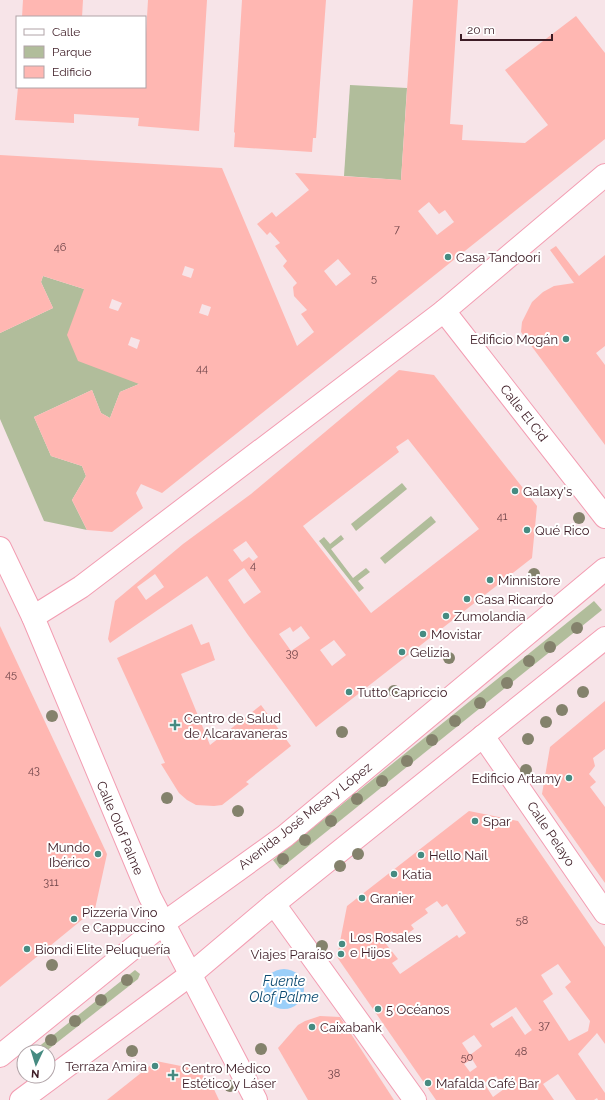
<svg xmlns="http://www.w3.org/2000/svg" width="605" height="1100" font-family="Raleway,sans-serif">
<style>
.green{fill:#b1bd9b}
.water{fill:#9bcff9}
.building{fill:#ffb7b2;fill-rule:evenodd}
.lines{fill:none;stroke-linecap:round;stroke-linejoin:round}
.minor-casing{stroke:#f39db2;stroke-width:24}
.minor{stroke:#fff;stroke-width:22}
.tree{fill:#84826c}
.poi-dot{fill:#468b81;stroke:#fff;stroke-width:1.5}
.labels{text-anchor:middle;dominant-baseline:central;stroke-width:4;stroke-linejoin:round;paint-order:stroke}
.number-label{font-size:11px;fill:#6e4348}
.poi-label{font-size:13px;fill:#3d1c25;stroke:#fff;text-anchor:start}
.street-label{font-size:13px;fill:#3d1c25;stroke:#fff}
.water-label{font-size:14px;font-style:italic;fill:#0b4970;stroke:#fff}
</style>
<rect width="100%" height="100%" fill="#f7e4e8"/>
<g class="green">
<polygon points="350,85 407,88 401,180 344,176"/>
<polygon points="43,276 84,289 139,384 120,392 110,418 101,413 92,390 34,417 51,456 82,466 86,476 72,500 87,530 44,521 0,419 0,333 53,308 41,282"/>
<polygon points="402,483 407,489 356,531 351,524"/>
<polygon points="431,516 436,522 385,564 380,558"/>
<polygon points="341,535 344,539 331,549 353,578 366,568 370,572 358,581 364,588 359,592 319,541 324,537 330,544"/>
<polygon points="594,601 602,610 280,869 273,860"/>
<polygon points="135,970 140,974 138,979 45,1052 32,1052"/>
</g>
<circle class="water" cx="284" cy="989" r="20"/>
<g class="building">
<polygon points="23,0 83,0 82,17 22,17"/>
<polygon points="148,0 207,0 199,131 138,126 139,118 74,114 74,123 15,120 18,87 145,87 145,51"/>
<polygon points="242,0 326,0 316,138 313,138 312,152 234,147 235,133 234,132"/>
<path d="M413 0H458L450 124 463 125 462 140 525 143 548 125 505 70 576 16 605 53V139L162 493 141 484 136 493 143 508 112 532 87 530 72 500 86 476 82 466 51 456 34 417 92 390 101 413 110 418 120 392 139 384 78 361 67 335 84 289 43 276 41 282 53 308 0 333V155L222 168 297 346 314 332 301 314 307 310 294 296 293 287 297 283 283 266 287 261 275 246 280 243 270 232 267 235 257 224 272 212 276 217 309 190 295 173 401 180ZM429 202 439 214 445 210 454 222 437 235 418 211ZM338 259 351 274 336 286 324 271ZM185 266 194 269 191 278 182 275ZM112 299 122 303 118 311 109 308ZM202 304 211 307 208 316 199 313ZM131 337 140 340 137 349 128 345Z"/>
<polygon points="556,246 579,276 605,255 605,346 596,353 605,365 605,445 521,332 522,322 532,302 543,292 554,286 574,283 550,250"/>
<path d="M399 370 434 375 537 506 532 558 316 727 248 635 207 576 110 643 108 639 115 601 183 544 251 494ZM408 439 479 529 371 613 303 526 399 452 396 447ZM246 541 258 557 253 561 249 557 242 562 233 550ZM244 568 261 592 244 604 228 580ZM155 574 164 587 146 600 137 587ZM301 626 310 638 291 651 279 634 290 627 293 632ZM334 640 346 655 332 666 320 650Z"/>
<polygon points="192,624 201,645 209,642 215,660 181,674 210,745 261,705 291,746 246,782 249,784 222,805 214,806 196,805 187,800 179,793 161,764 165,763 117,658"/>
<polygon points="0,626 107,854 95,909 0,987"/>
<polygon points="605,701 605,749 593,758 595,766 589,774 596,782 590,787 605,807 605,883 542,794 550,747"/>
<path d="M469 811 518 821 605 947V1044L597 1033 578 1054 605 1093V1100H598L597 1098 594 1100H576L558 1074 543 1084 554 1100H436L337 957 347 906ZM437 901 442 907 447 904 466 933 459 938 457 935 400 974 392 963 398 959 382 939 392 931 397 938 402 933 404 936 414 929 411 925 428 913 425 909ZM558 964 571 982 565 987 590 1021 588 1031 569 1041 543 1001 553 994 541 975ZM516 1007 532 1030 529 1032 525 1035 512 1016 493 1028 490 1024ZM474 1035 482 1046 470 1055 462 1043ZM472 1059 477 1067 470 1072 464 1064ZM496 1076 504 1089 493 1097 484 1083Z"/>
<polygon points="320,1016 340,1017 394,1100 308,1100 278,1048 298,1025 305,1021"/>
<polygon points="156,1061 196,1069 211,1083 219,1100 107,1100"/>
</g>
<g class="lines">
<defs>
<g id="minor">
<polyline points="444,311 605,517"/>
<polyline points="0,548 33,617 150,897 256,1100"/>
<polyline points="33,617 81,587 444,311 605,175"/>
<polyline points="483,736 605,913"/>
<polyline points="274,904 415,1100"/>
<polyline points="0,1056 164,923 285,836 605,569"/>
<polyline points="21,1100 190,975 274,904 605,638"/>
</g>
</defs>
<use href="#minor" class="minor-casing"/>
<use href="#minor" class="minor"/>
</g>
<g class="tree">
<circle cx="579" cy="518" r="6"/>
<circle cx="534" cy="574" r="6"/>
<circle cx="577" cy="628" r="6"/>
<circle cx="550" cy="647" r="6"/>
<circle cx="449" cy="658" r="6"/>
<circle cx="529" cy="661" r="6"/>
<circle cx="507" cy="683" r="6"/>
<circle cx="394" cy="691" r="6"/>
<circle cx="583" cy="692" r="6"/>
<circle cx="480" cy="703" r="6"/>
<circle cx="562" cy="710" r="6"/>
<circle cx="52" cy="716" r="6"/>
<circle cx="455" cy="721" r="6"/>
<circle cx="546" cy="722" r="6"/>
<circle cx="342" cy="732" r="6"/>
<circle cx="528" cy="739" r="6"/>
<circle cx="432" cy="740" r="6"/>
<circle cx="407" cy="761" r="6"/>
<circle cx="526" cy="770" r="6"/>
<circle cx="382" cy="781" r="6"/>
<circle cx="167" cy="798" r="6"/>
<circle cx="357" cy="799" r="6"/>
<circle cx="238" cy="811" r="6"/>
<circle cx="331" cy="821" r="6"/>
<circle cx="305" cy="840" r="6"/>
<circle cx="358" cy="854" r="6"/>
<circle cx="283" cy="859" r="6"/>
<circle cx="340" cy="866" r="6"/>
<circle cx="322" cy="946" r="6"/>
<circle cx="52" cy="965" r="6"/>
<circle cx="127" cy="980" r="6"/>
<circle cx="101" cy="1000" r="6"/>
<circle cx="75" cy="1021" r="6"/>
<circle cx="51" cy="1040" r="6"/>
<circle cx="261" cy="1049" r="6"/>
<circle cx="132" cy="1051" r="6"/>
<circle cx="230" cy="1086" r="6"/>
</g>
<g class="poi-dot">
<circle cx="448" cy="257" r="4"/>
<circle cx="566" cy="339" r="4"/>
<circle cx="515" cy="491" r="4"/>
<circle cx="527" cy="530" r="4"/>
<circle cx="490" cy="580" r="4"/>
<circle cx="467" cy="599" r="4"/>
<circle cx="446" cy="616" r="4"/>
<circle cx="423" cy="634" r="4"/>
<circle cx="402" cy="652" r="4"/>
<circle cx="349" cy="692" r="4"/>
<path d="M173 719h4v4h4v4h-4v4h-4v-4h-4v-4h4z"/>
<circle cx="569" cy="778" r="4"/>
<circle cx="475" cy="821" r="4"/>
<circle cx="98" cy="854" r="4"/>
<circle cx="421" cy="855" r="4"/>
<circle cx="394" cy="874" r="4"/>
<circle cx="362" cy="898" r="4"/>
<circle cx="74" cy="919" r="4"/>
<circle cx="342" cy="944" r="4"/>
<circle cx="27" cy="949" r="4"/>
<circle cx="341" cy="954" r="4"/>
<circle cx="378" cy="1009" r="4"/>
<circle cx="312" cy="1027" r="4"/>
<circle cx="155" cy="1066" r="4"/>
<path d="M171 1069h4v4h4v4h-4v4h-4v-4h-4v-4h4z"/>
<circle cx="428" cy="1083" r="4"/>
</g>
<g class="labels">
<g class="number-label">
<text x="397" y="229">7</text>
<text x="60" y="247">46</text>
<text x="374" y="278">5</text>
<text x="202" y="368">44</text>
<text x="502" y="516">41</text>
<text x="253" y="565">4</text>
<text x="292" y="653">39</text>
<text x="11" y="674">45</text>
<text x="34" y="770">43</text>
<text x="51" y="882">311</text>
<text x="522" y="920">58</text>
<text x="544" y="1025">37</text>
<text x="521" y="1051">48</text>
<text x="467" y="1057">50</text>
<text x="334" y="1073">38</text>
</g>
<g class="poi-label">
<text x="456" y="257">Casa Tandoori</text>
<text x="558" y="339" text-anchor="end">Edificio Mogán</text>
<text x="523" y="491">Galaxy's</text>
<text x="535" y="530">Qué Rico</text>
<text x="498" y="580">Minnistore</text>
<text x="475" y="599">Casa Ricardo</text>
<text x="454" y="616">Zumolandia</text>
<text x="431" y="634">Movistar</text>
<text x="410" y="652">Gelizia</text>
<text x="357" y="692">Tutto Capriccio</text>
<text x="184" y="718">Centro de Salud<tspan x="184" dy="15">de Alcaravaneras</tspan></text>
<text x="561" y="778" text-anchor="end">Edificio Artamy</text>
<text x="483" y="821">Spar</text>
<text x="90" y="847" text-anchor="end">Mundo<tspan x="90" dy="15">Ibérico</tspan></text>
<text x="429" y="855">Hello Nail</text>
<text x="402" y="874">Katia</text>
<text x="370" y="898">Granier</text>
<text x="82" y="912">Pizzería Vino<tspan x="82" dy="15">e Cappuccino</tspan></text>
<text x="350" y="937">Los Rosales<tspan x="350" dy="15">e Hijos</tspan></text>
<text x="35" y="949">Biondi Elite Peluquería</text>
<text x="333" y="954" text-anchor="end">Viajes Paraíso</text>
<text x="386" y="1009">5 Océanos</text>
<text x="320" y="1027">Caixabank</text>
<text x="147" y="1066" text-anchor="end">Terraza Amira</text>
<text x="182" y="1068">Centro Médico<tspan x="182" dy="15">Estético y Láser</tspan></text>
<text x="436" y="1083">Mafalda Café Bar</text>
</g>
<g class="street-label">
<text transform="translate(524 413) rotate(52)">Calle El Cid</text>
<text transform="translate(305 816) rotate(-38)">Avenida José Mesa y López</text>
<text transform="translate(120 828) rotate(67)">Calle Olof Palme</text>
<text transform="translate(551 834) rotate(56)">Calle Pelayo</text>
</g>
<g class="water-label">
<text x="284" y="981">Fuente<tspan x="284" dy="16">Olof Palme</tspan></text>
</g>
</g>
<rect x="16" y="16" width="130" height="72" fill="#ffffff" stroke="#b1a4a8"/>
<rect x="24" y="29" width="20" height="6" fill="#ffffff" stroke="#b1a4a8"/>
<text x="52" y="36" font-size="12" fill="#3d1c25">Calle</text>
<rect x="24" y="46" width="20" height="12" fill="#b1bd9b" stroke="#b1a4a8"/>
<text x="52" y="56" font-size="12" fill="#3d1c25">Parque</text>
<rect x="24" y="66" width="20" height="12" fill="#ffb7b2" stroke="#b1a4a8"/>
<text x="52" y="76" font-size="12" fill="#3d1c25">Edificio</text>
<g transform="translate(36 1064) rotate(184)"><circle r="19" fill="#ffffff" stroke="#b1a4a8"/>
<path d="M0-3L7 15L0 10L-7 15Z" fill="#468b81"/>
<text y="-6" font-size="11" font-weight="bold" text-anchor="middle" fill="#3d1c25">N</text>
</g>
<path d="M461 34v6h91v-6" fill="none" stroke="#3d1c25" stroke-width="2"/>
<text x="467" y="34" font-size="12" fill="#3d1c25" stroke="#ffffff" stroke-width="3" paint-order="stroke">20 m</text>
</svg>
